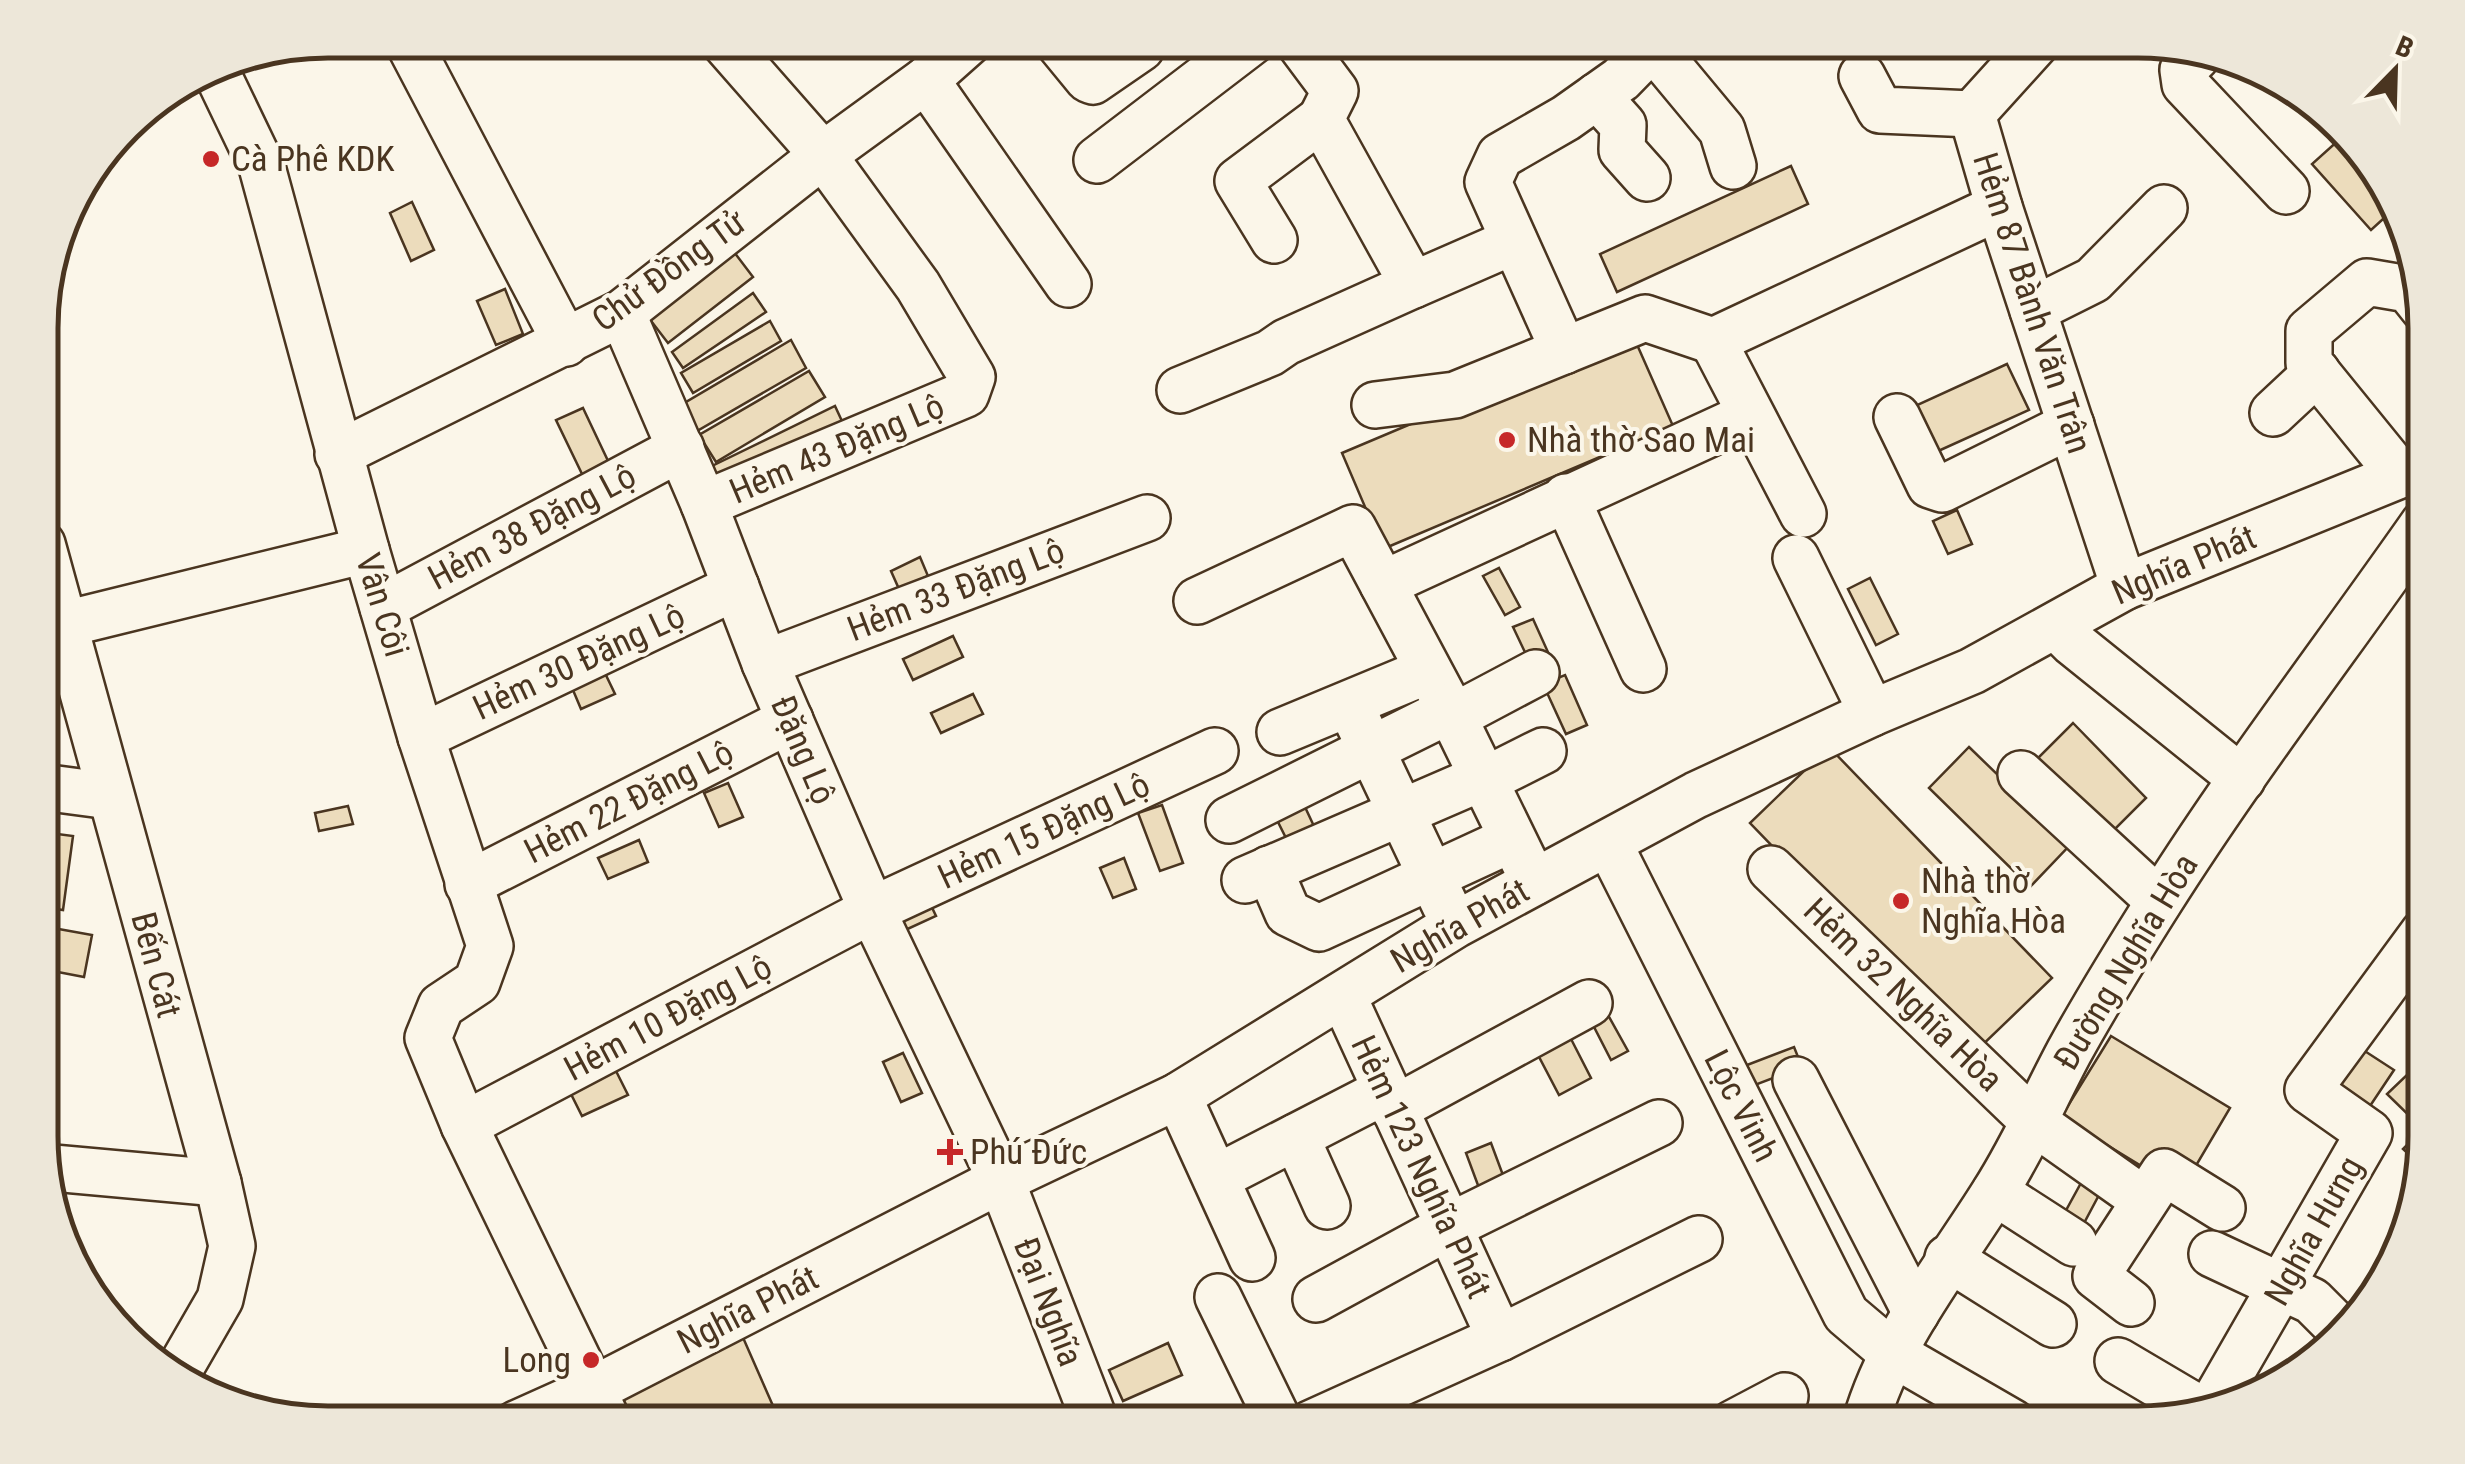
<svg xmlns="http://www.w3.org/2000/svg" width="2465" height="1464" font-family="'Roboto Condensed',sans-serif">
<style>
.building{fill:#ecdcbc;stroke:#4a3520;stroke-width:2.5}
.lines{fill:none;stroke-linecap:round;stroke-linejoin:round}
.minor-casing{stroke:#4a3520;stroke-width:50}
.minor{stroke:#fbf6e9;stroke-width:45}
.poi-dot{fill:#c62828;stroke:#fbf6e9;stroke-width:4}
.labels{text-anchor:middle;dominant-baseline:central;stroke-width:8;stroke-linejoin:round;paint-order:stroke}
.poi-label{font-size:35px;fill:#4a3520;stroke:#fbf6e9;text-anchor:start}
.street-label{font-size:35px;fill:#4a3520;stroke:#fbf6e9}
.rim{fill:none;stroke:#4a3520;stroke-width:5}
</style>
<rect width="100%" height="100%" fill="#fbf6e9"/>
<g class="building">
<polygon points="2341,138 2386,183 2394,209 2371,230 2312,164"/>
<polygon points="1791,166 1808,204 1617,292 1600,254"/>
<polygon points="412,202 434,250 411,261 390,213"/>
<polygon points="731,248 753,277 668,343 645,313"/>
<polygon points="505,289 523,334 496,345 477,301"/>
<polygon points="753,293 766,312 683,368 672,352"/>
<polygon points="770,321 781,341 693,393 681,373"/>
<polygon points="1631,331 1673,426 1383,549 1342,453"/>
<polygon points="791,340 806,368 697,431 681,405"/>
<polygon points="2007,364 2029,410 1925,457 1904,411"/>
<polygon points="809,371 825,397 716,462 699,435"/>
<polygon points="835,406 847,432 725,491 712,466"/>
<polygon points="583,408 609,463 583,476 556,420"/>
<polygon points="1957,510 1972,544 1948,554 1933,521"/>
<polygon points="920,557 928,576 899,589 891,571"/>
<polygon points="1499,568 1520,607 1505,615 1483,576"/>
<polygon points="1870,578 1898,634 1876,645 1848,589"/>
<polygon points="1533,619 1552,661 1533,669 1513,627"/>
<polygon points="953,636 963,657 913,680 903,659"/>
<polygon points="603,669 615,694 581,709 570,683"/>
<polygon points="1565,675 1587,725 1566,734 1543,684"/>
<polygon points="973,694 983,714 941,733 931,713"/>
<polygon points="2073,723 2146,798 2110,834 2036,760"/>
<polygon points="1829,747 2052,978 1973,1054 1750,823"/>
<polygon points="1969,747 2070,845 2030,887 1929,788"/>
<polygon points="728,783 743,817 719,827 704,793"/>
<polygon points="1162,805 1183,863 1160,871 1138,813"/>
<polygon points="348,806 353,824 319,831 315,813"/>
<polygon points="1305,807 1319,837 1292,850 1277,820"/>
<polygon points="42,832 73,836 63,910 42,907"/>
<polygon points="639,840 648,862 608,879 598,858"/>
<polygon points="1124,858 1136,889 1113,898 1100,868"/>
<polygon points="925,893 936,916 901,932 891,909"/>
<polygon points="42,926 92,935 84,977 42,969"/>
<polygon points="1608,1015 1628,1051 1611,1060 1592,1023"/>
<polygon points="2111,1036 2230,1108 2194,1169 2162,1149 2148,1170 2061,1117"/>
<polygon points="1570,1037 1591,1078 1559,1095 1537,1053"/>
<polygon points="2357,1046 2394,1070 2366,1112 2330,1089"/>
<polygon points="1794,1047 1802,1067 1755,1085 1747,1065"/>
<polygon points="903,1053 922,1093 901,1102 883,1062"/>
<polygon points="613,1065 628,1095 582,1116 567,1086"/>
<polygon points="2409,1073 2424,1088 2424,1155 2421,1166 2403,1149 2423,1129 2387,1094"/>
<polygon points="1491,1143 1510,1194 1485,1204 1466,1153"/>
<polygon points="2081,1183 2100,1193 2083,1225 2064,1214"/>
<polygon points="741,1333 781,1424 623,1424 608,1391"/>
<polygon points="1168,1343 1182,1375 1123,1401 1109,1370"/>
</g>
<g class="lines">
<defs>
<g id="minor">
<polyline points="407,40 566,343"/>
<polyline points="1056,40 1088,79 1093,81 1141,48"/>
<polyline points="2039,40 1972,114 1999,207 2124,587"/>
<polyline points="1653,47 1722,130 1733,166"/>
<polyline points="2197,56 2183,70 2185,84 2286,191"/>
<polyline points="213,65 262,167 366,550 421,737 490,946 477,982 441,1006 428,1038 464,1125 609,1424"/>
<polyline points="1862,76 1880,110 1972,114"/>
<polyline points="926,80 1068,284"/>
<polyline points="1597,96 1623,125 1622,150 1647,178"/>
<polyline points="1097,160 1254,40"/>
<polyline points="1274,240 1238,181 1321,119"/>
<polyline points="1413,285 1514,241"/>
<polyline points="2033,310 2093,280 2164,208"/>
<polyline points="622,313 704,504 765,663 872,910 1001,1180 1096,1424"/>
<polyline points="1713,341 1803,514"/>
<polyline points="1564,351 1488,182 1500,156 1566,118 1621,79 1659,40"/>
<polyline points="1180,390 1270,353 1286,342 1413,285 1321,119 1335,91 1297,40"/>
<polyline points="1375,405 1455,395 1645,318 1713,341 1999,207"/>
<polyline points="2273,413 2317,372"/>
<polyline points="1897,417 1930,485 1942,489 2071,425"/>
<polyline points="338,454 622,313 823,155 926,80 971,40"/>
<polyline points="2400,475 2309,363 2309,331 2367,282 2408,289 2424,309"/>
<polyline points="1566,497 1643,669"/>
<polyline points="704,504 966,394 972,377 918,286 823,155 722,40"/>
<polyline points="42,544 218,1183 232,1246 220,1299 175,1377"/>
<polyline points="1796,558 1872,713"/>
<polyline points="1383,584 1750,415"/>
<polyline points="1197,601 1353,528 1450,710 1534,882"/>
<polyline points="383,607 681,448"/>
<polyline points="65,624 366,550"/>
<polyline points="2056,626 2073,643 2242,779"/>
<polyline points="765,663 1147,518"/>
<polyline points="1350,705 1445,905"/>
<polyline points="1453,717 1536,673"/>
<polyline points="1280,732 1427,671"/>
<polyline points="421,737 736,587"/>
<polyline points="2021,774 2159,901"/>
<polyline points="1483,781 1543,751"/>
<polyline points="42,787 110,796"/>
<polyline points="1229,820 1450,710"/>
<polyline points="1609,844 1846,1314 1892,1353 2013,1423"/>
<polyline points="1269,869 1288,913 1319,928 1512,839"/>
<polyline points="1771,869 2034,1122 2144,1200"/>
<polyline points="1245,880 1481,778"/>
<polyline points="468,884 790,720"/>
<polyline points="1343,996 1500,1338"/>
<polyline points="1796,1080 1916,1313"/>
<polyline points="1178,1096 1252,1258"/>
<polyline points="1394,1109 1589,1003"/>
<polyline points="464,1125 872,910 1215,751"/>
<polyline points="1296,1137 1327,1206"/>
<polyline points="42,1167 218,1183"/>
<polyline points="1216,1178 1385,1091"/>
<polyline points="1995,1192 2074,1243"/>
<polyline points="2212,1254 2312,1301 2339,1328"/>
<polyline points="1948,1258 2053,1324"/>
<polyline points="1218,1297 1280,1424"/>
<polyline points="1316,1299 1448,1227 1659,1123"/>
<polyline points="2131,1303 2096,1276 2164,1172 2222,1208"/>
<polyline points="2118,1361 2201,1410"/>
<polyline points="2212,1406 2369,1133 2308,1090 2424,932"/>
<polyline points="516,1424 594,1389 1001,1180 1178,1096 1455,925 1696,795 1872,713 1972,671 2124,587 2400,475 2424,470"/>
<polyline points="1310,1424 1500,1338 1699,1239"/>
<polyline points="1732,1424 1785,1396"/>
<path d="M1865 1424C1890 1337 1947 1268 1994 1193 2023 1148 2044 1099 2069 1052 2097 1001 2128 951 2159 902 2241 772 2336 649 2424 523"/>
</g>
</defs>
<use href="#minor" class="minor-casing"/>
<use href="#minor" class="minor"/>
</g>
<g class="poi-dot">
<circle cx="211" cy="159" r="10"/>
<circle cx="1507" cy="440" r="10"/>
<circle cx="1901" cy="901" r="10"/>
<path d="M945 1137h10v10h10v10h-10v10h-10v-10h-10v-10h10z"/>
<circle cx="591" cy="1360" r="10"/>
</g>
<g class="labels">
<g class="poi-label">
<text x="231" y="159">Cà Phê KDK</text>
<text x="1527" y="440">Nhà thờ Sao Mai</text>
<text x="1921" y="881">Nhà thờ<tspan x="1921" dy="40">Nghĩa Hòa</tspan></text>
<text x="970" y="1152">Phú Đức</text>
<text x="571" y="1360" text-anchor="end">Long</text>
</g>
<g class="street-label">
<text transform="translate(669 271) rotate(-36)">Chử Đồng Tử</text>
<text transform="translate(2032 303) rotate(72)">Hẻm 87 Bành Văn Trân</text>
<text transform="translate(837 449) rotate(-23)">Hẻm 43 Đặng Lộ</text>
<text transform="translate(532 527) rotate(-28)">Hẻm 38 Đặng Lộ</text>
<text transform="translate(2184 565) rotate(-23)">Nghĩa Phát</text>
<text transform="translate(956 590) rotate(-21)">Hẻm 33 Đặng Lộ</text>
<text transform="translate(382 605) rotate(73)">Vân Côi</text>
<text transform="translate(579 662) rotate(-25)">Hẻm 30 Đặng Lộ</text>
<text transform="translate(803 750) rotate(67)">Đặng Lộ</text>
<text transform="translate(629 802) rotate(-27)">Hẻm 22 Đặng Lộ</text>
<text transform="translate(1044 831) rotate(-25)">Hẻm 15 Đặng Lộ</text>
<text transform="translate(1460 926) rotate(-30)">Nghĩa Phát</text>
<text transform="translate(2126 962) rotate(-59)">Đường Nghĩa Hòa</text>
<text transform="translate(156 965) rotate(75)">Bến Cát</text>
<text transform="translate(1903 995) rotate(44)">Hẻm 32 Nghĩa Hòa</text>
<text transform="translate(668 1018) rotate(-28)">Hẻm 10 Đặng Lộ</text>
<text transform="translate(1741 1106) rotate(63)">Lộc Vinh</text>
<text transform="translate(1421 1167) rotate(65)">Hẻm 123 Nghĩa Phát</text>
<text transform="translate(2314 1231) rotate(-61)">Nghĩa Hưng</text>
<text transform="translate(1048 1302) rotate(69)">Đại Nghĩa</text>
<text transform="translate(748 1310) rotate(-27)">Nghĩa Phát</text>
</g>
</g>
<path d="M0 0H2465V1464H0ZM328 58H2138A270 270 0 0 1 2408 328V1136A270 270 0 0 1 2138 1406H328A270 270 0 0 1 58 1136V328A270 270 0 0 1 328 58Z" fill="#ede7d9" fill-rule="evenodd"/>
<path class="rim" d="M328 58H2138A270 270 0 0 1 2408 328V1136A270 270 0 0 1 2138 1406H328A270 270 0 0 1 58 1136V328A270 270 0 0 1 328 58Z"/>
<g transform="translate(2395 70) rotate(23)" stroke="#fbf6e9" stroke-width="8" paint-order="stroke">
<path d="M0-8L18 38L0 25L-18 38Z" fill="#4a3520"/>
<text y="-15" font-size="28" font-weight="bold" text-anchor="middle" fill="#4a3520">B</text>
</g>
</svg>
